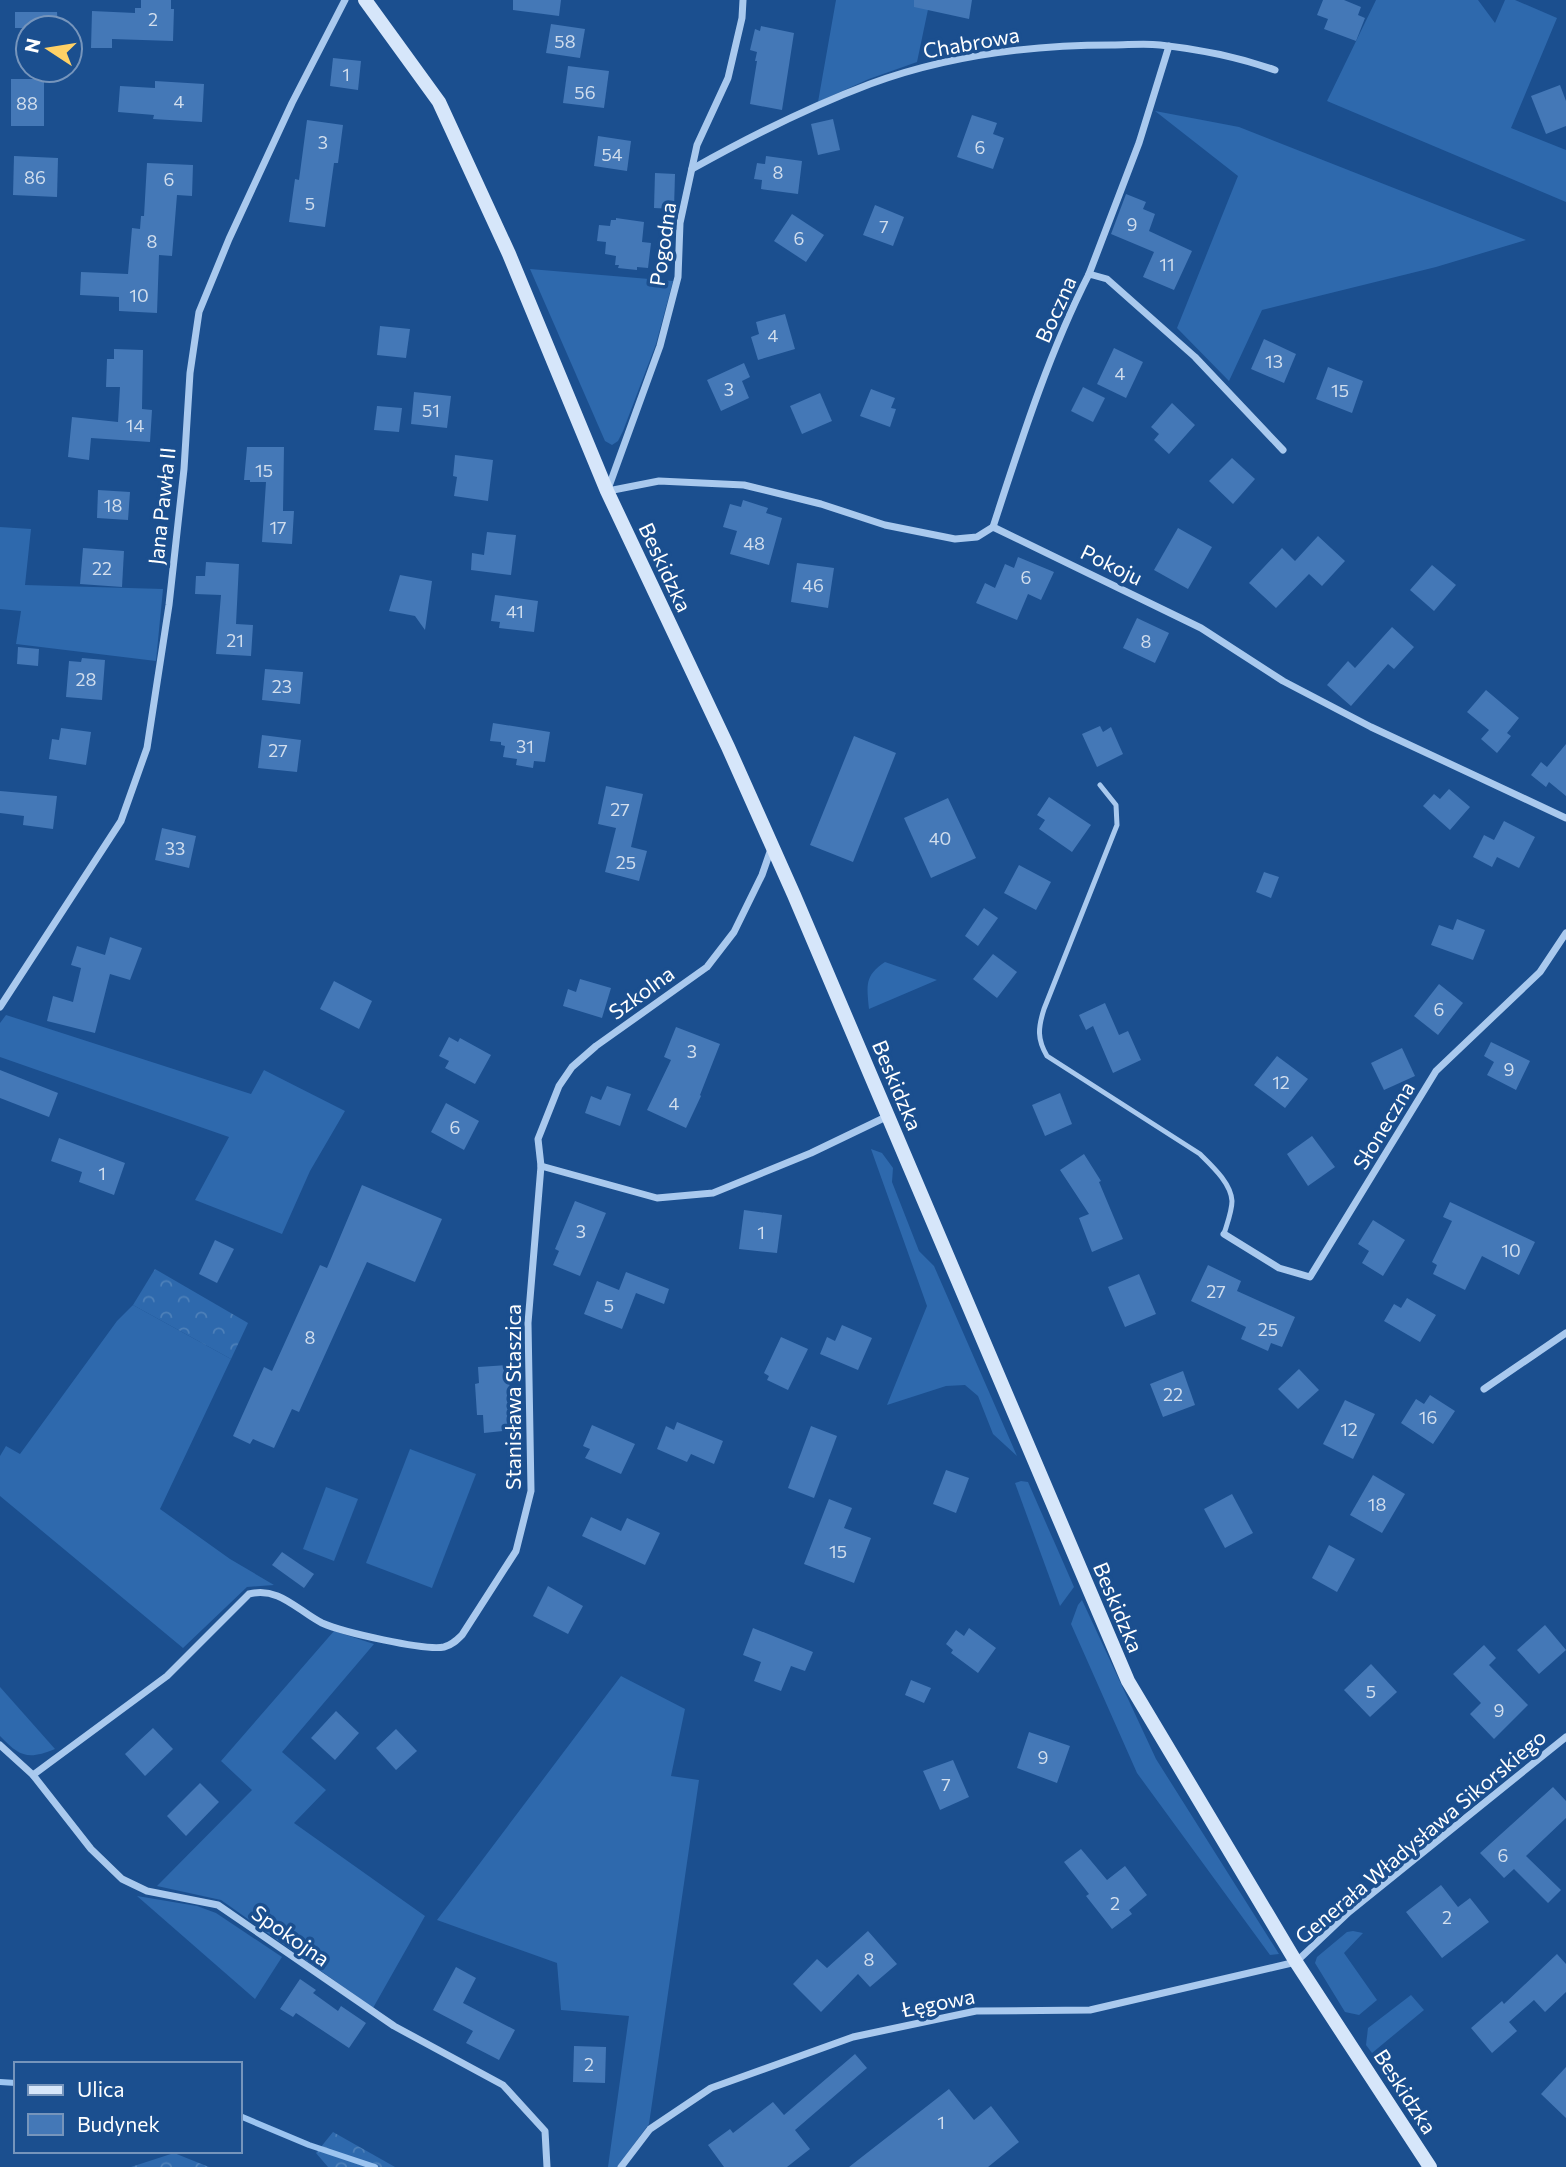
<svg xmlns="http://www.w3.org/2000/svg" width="1566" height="2167" font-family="Commissioner,sans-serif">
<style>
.grass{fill:#2e69ad}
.forest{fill:url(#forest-crowns)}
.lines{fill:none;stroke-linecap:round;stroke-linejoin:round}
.stream{stroke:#9cc4f0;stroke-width:6}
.building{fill:#4478b7}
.lane{stroke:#a9c9ee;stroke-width:5}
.street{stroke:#a9c9ee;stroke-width:7}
.secondary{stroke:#d6e6fa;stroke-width:14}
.labels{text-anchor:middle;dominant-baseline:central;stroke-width:7;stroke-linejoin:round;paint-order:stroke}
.number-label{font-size:18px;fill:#d0dded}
.street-label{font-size:21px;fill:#fff;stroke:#1b4f8f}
</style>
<defs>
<pattern id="forest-crowns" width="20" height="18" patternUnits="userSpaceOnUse" patternTransform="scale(1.75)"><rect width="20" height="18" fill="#2e69ad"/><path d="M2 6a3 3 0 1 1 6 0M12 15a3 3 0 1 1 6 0" fill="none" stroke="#4d80b9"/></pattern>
</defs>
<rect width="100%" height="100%" fill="#1b4f8f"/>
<g class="grass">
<polygon points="836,0 930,0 917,62 869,79 818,102"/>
<polygon points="1376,0 1478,0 1495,23 1505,0 1515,0 1557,18 1511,128 1566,150 1566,202 1327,101"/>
<polygon points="1155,111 1239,127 1526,240 1436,267 1262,310 1229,381 1177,328 1238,176"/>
<polygon points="530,269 673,281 656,344 623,431 618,441 612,445 605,441"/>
<polygon points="0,527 31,529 25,585 163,589 156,661 16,644 21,611 0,609"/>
<path d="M885 962 937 980 869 1009C867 985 864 976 885 962Z"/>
<polygon points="6,1015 251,1094 264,1070 345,1111 310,1171 282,1234 195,1200 229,1137 0,1057 0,1023"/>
<polygon points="871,1149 882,1153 893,1168 892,1182 919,1251 934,1266 1017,1456 993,1434 978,1396 965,1385 946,1386 887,1405 927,1306"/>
<polygon points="133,1305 231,1359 160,1509 230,1559 274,1585 247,1587 183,1648 0,1496 0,1456 6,1446 20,1454 117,1321"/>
<polygon points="410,1449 476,1474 432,1588 366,1563"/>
<polygon points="1021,1481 1028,1482 1074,1587 1060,1606 1015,1483"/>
<polygon points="326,1487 358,1499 334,1561 303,1549"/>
<polygon points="1082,1600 1156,1759 1279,1954 1270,1955 1137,1773 1071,1624 1078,1605"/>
<polygon points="334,1631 374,1644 282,1752 326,1790 294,1823 425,1916 373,2008 221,1900 157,1886 252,1790 221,1761"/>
<polygon points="621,1676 685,1709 671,1776 699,1780 649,2124 617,2167 608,2167 629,2016 561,2010 557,1963 437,1920"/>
<path d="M0 1687 55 1749C28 1760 20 1757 0 1736Z"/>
<polygon points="137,1896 197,1906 216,1913 282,1957 255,1999"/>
<polygon points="1353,1931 1363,1933 1344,1953 1377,2000 1359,2015 1345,2012 1315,1963 1317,1957 1347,1932"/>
<polygon points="1411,1995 1424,2010 1372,2053 1366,2045 1368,2028"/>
</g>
<g class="forest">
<polygon points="155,1269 248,1323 231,1359 133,1305"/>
<polygon points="333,2132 395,2167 328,2167 316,2153"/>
<polygon points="174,2153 209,2167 131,2167"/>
</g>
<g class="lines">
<g class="stream">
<polyline points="0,2082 16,2083"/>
<polyline points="240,2116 309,2145 375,2167"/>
</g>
</g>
<g class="building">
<polygon points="141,0 171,0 171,9 174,9 173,41 112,39 112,48 91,48 92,11 135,13 135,8 141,8"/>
<polygon points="513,0 561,0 559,16 513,10"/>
<polygon points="914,0 972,0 969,19 914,7"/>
<polygon points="1323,0 1344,0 1361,7 1358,15 1365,18 1356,41 1324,29 1328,19 1317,15"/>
<polygon points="15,12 57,12 58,28 15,28"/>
<polygon points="551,24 585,29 580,58 546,53"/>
<polygon points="761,26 794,33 782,110 750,104 757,61 755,61 757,52 750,50 755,29 760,31"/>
<polygon points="333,58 361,61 358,90 330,86"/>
<polygon points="568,66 609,71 604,108 563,103"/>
<rect x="11" y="79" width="33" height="47"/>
<polygon points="155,81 204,84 202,122 153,119 154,115 118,112 120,86 155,88"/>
<polygon points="1560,85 1566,101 1566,126 1546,134 1531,96"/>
<polygon points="972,115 997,123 993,134 1004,138 993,169 957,157"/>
<polygon points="833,119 840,150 818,155 811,124"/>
<polygon points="307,120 343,125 338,163 334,163 325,227 289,222 295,179 299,180"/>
<polygon points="598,136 631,141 627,171 594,166"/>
<polygon points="14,156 58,158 57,197 13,195"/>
<polygon points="766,156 802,161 798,194 761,189 762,180 754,179 757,163 765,164"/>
<polygon points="147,163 193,165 192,196 177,195 172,256 159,255 157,313 119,311 119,297 80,295 81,272 128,274 132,228 140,229 141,216 144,216"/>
<polygon points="655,173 675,174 674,209 654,208"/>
<polygon points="1126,194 1146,202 1143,209 1155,214 1149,231 1192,251 1174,290 1143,277 1154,252 1111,234"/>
<polygon points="875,205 904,217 893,246 863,235"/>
<polygon points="792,214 824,235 806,262 774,241"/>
<polygon points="616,218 644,222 642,242 651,243 648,268 637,267 637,270 618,268 619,265 615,265 616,256 605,254 606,242 597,241 599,225 610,226 611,220 616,220"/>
<polygon points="785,314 795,349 758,360 751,337 759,334 756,322"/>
<polygon points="380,326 410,329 406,358 377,355"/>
<polygon points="1264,339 1296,354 1284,383 1251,369"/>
<polygon points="1114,348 1143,362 1126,398 1097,384"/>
<polygon points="114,349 143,350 142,409 152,410 150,442 91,438 89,460 68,457 72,417 118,422 120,387 106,387 107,359 114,359"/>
<polygon points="744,363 750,377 742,381 749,398 721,411 707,380"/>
<polygon points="1328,367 1363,381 1352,413 1316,399"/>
<polygon points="1083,387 1105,398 1093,422 1071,411"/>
<polygon points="871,389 895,398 891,408 896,409 890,427 860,416"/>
<polygon points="414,392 451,396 447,428 411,424"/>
<polygon points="820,393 832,421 802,434 790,406"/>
<polygon points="1172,403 1195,425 1169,454 1154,440 1159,434 1151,427"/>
<polygon points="377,406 402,408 399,432 374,430"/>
<polygon points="247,447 284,447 283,511 294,511 292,544 262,542 266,482 250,482 250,480 244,480"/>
<polygon points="455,455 493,460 488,501 454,496 457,477 453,476"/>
<polygon points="1232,458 1255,479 1233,504 1209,481"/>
<polygon points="98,490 130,492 128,520 97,518"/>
<polygon points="743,500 768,508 766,513 782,518 769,565 730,554 737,531 723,527 730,504 741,507"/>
<polygon points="1178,528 1212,547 1188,589 1154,570"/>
<polygon points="487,532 516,535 511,575 471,570 472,553 484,555"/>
<polygon points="1318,536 1345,561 1322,586 1309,574 1276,608 1249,583 1282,548 1295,561"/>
<polygon points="83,548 124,551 122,587 80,584"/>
<polygon points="1018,557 1054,572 1041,600 1028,594 1017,620 976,603 985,583 995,588 1005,564 1014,568"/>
<polygon points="206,562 239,564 236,624 253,625 251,656 216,654 221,595 195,594 196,576 205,576"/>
<polygon points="797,563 834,568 828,608 791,602"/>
<polygon points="1432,565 1456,585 1434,611 1410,590"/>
<polygon points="400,575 432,581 425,630 415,616 389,611"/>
<polygon points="495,595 538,601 534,632 499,628 500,622 491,621"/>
<polygon points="1137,618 1169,633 1155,663 1123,648"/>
<polygon points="1392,627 1414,647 1394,669 1388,664 1351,706 1327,685 1348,661 1355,668"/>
<polygon points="18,647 39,649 38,666 17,664"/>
<polygon points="82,658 105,660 102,700 66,697 69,661 81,662"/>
<polygon points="265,669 303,672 300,704 262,700"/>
<polygon points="1486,690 1519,718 1507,733 1511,736 1497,753 1481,739 1489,730 1467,712"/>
<polygon points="493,723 550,732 545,762 534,761 533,768 516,765 517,759 503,757 505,746 501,745 501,742 490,741"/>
<polygon points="1100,726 1103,732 1111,727 1123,754 1097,767 1082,734"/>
<polygon points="61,728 91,732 86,765 49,759 52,739 59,740"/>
<polygon points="262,735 301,740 297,772 258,768"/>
<polygon points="854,736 896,753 853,862 810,845"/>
<polygon points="1566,744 1566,796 1549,782 1546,787 1531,775 1541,762 1547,767"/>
<polygon points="606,786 643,794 631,847 647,851 639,881 605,872 616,828 598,824"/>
<polygon points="1449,789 1470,807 1450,830 1423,806 1434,794 1440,799"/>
<polygon points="0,791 57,796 53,829 23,825 24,816 0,813"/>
<polygon points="1049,797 1091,825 1072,852 1039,829 1045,820 1037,815"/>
<polygon points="948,798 976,858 931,878 904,818"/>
<polygon points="1504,821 1535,837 1519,868 1497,857 1492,867 1473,857 1484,835 1494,840"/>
<polygon points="162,828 196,836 189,868 155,860"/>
<polygon points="1019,865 1051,882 1036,910 1004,893"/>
<polygon points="1264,872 1279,877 1271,898 1256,892"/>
<polygon points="984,908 998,918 978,946 965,936"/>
<polygon points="1457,919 1485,930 1473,960 1431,945 1439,925 1453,930"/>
<polygon points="110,937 142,948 130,980 110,974 95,1033 47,1021 53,996 73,1002 81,968 71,965 77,946 105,955"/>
<polygon points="993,954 1017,972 997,998 973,979"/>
<polygon points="580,979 611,988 602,1018 563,1006 568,989 576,992"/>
<polygon points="334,981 372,1001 359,1029 320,1009"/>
<polygon points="1439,984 1463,1003 1438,1035 1414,1016"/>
<polygon points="1105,1003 1119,1035 1128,1031 1141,1060 1113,1073 1093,1026 1086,1030 1079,1015"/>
<polygon points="676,1027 720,1044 700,1095 701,1096 686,1128 647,1110 671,1060 664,1057"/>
<polygon points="449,1037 458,1042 460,1038 491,1055 475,1084 445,1068 449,1061 439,1056"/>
<polygon points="1491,1042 1530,1061 1516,1090 1487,1075 1494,1062 1484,1056"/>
<polygon points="1402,1048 1415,1076 1384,1090 1371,1063"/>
<polygon points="1277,1056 1308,1079 1285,1108 1254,1085"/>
<polygon points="0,1070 58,1093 49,1117 0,1098"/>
<polygon points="607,1086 631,1094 620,1126 585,1113 591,1096 601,1100"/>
<polygon points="1060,1093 1072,1124 1045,1136 1032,1105"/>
<polygon points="446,1103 479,1121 464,1150 431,1132"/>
<polygon points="1312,1136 1335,1167 1308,1186 1287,1154"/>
<polygon points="59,1138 125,1163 114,1195 79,1182 82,1172 51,1161"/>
<polygon points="1084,1154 1101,1181 1099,1182 1123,1239 1092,1252 1079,1218 1089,1214 1060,1170"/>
<polygon points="362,1185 442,1219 415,1282 367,1262 299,1412 292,1409 274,1448 253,1439 250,1444 233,1436 264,1367 272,1371 320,1265 327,1268"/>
<polygon points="575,1201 606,1213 580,1276 553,1265 559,1251 555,1249"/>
<polygon points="1450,1202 1535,1242 1519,1275 1482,1256 1465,1290 1433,1274 1437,1265 1432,1262 1452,1221 1443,1217"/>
<polygon points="744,1210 782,1215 777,1253 739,1249"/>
<polygon points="1373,1220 1405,1240 1383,1276 1362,1263 1369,1251 1358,1244"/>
<polygon points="215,1240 234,1249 217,1283 199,1274"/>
<polygon points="1208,1265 1241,1281 1237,1291 1295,1317 1282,1347 1271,1343 1268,1351 1241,1339 1246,1327 1191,1301"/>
<polygon points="626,1272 669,1289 664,1304 636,1293 622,1329 584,1314 597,1281 619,1290"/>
<polygon points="1139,1274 1156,1314 1125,1327 1108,1287"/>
<polygon points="1407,1298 1436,1315 1420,1342 1384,1321 1394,1304 1401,1308"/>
<polygon points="842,1325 872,1338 858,1370 820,1354 827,1337 835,1341"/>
<polygon points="781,1337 808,1349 788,1390 767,1380 769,1376 764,1373"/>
<polygon points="508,1365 513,1430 484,1433 483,1415 477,1415 475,1384 479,1383 478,1367"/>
<polygon points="1299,1369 1319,1390 1298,1409 1278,1389"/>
<polygon points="1183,1371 1195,1405 1163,1417 1150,1384"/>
<polygon points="1430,1395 1455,1411 1433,1444 1401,1423 1416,1399 1424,1404"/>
<polygon points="1345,1400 1375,1414 1353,1459 1323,1444"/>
<polygon points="677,1422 723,1441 714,1464 691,1454 687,1462 657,1449 666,1426 674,1430"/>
<polygon points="592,1425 635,1444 621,1474 585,1458 590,1449 583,1446"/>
<polygon points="811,1426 837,1436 814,1498 788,1488"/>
<polygon points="946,1470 969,1478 956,1513 933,1504"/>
<polygon points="1373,1475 1405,1494 1382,1533 1350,1515"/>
<polygon points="1232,1494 1253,1533 1225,1548 1204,1509"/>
<polygon points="829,1499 852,1508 844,1528 871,1538 854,1583 804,1564"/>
<polygon points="591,1517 621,1531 627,1518 660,1533 645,1565 582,1536"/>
<polygon points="1329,1545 1355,1559 1337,1592 1312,1578"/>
<polygon points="282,1552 314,1574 304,1588 272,1565"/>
<polygon points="548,1586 583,1606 568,1634 533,1616"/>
<polygon points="1545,1625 1566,1650 1539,1674 1517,1650"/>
<polygon points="753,1628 813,1652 805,1671 791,1666 781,1691 754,1681 761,1662 743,1655"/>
<polygon points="969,1628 996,1648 978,1673 951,1653 953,1650 946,1644 956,1630 964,1636"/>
<polygon points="1484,1645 1496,1658 1489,1665 1528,1705 1494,1739 1470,1714 1481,1703 1453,1674"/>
<polygon points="1371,1664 1397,1692 1370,1717 1344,1690"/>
<polygon points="911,1680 931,1688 924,1703 905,1695"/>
<polygon points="336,1711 359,1733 335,1760 311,1738"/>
<polygon points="153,1728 173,1749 145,1776 125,1754"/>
<polygon points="396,1729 417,1751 396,1770 376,1748"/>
<polygon points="1029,1732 1070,1746 1057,1783 1017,1768"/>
<polygon points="953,1760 969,1797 940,1810 923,1771"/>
<polygon points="200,1783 219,1802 186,1836 167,1816"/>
<polygon points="1553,1787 1566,1801 1566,1818 1526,1856 1561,1890 1548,1903 1514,1869 1504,1878 1480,1853"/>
<polygon points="1081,1849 1107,1880 1125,1866 1147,1895 1129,1910 1132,1914 1112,1929 1086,1896 1089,1894 1064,1862"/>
<polygon points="1441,1885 1458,1907 1470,1898 1489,1922 1442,1958 1406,1912"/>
<polygon points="868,1931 897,1964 870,1987 858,1974 821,2012 793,1984 817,1959 827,1968"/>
<polygon points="1557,1954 1566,1964 1566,1992 1545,2012 1534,2000 1509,2022 1517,2031 1492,2053 1471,2028 1502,2001 1504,2004"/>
<polygon points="456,1967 476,1978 463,2003 515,2030 499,2060 466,2043 473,2031 433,2010"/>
<polygon points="300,1979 316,1990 313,1993 338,2011 341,2006 366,2023 349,2048 296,2013 293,2017 280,2009"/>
<polygon points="574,2046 606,2047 605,2083 573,2082"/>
<polygon points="855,2054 867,2068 795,2130 810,2149 787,2167 724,2167 708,2145 730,2129 733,2133 773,2102 784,2115"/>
<polygon points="1566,2067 1566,2118 1541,2094"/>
<polygon points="949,2089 974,2120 991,2106 1019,2142 988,2167 849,2167"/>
</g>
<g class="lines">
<path class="lane" d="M1100 785 1116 805 1117 825 1044 1009C1038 1028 1037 1039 1047 1056L1200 1154C1212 1166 1231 1183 1232 1201 1232 1211 1227 1224 1224 1234"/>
<g class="street">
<path d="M692 169C749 137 809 107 870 84 946 56 1032 45 1112 45 1128 45 1144 43 1160 45 1198 49 1238 57 1275 70"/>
<polyline points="1089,274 1139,143 1169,46"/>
<polyline points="608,489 660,346 678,277 680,223 697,145 728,78 742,18 743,0"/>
<polyline points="608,491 659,481 744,485 821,504 885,525 955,539 977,537 993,527 1201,628 1283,681 1371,727 1566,818"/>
<path d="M993 527C1021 441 1048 355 1089 274L1107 279 1195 357 1283 450"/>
<polyline points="0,1007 121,821 147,748 169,605 184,469 190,373 199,312 229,239 292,103 345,0"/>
<polyline points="541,1166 538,1139 559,1086 572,1067 596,1046 707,967 734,932 762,875 771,849"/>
<polyline points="1224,1234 1279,1268 1310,1277 1436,1071 1540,972 1566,933"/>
<polyline points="1484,1389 1566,1333"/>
<polyline points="0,1745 33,1775 91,1849 122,1879 147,1891 218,1905 394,2026 503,2085 545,2131 547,2167"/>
<path d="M33 1775 167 1676 249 1594C279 1586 298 1611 322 1623 342 1632 425 1651 444 1647 452 1645 457 1640 462 1635L516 1551 531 1491 528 1323 541 1166 657 1198 713 1193 811 1153 888 1116"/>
<polyline points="621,2167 650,2129 711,2088 853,2037 976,2011 1090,2010 1296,1962 1349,1912 1566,1737"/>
</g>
<polyline class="secondary" points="365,0 439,102 509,254 607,491 728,747 794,895 1128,1681 1296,1962 1430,2167"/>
</g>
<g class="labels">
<g class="number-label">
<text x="153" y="19">2</text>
<text x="565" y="41">58</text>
<text x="346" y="74">1</text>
<text x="585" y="92">56</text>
<text x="179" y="101">4</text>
<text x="27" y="103">88</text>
<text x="323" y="142">3</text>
<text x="980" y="147">6</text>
<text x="612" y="154">54</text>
<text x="778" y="172">8</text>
<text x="35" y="177">86</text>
<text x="169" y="179">6</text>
<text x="310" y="203">5</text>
<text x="1132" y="224">9</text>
<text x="884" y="226">7</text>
<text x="799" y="238">6</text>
<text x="152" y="241">8</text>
<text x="1167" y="264">11</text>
<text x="139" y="295">10</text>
<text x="773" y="335">4</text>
<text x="1274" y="361">13</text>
<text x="1120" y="373">4</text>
<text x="729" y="389">3</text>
<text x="1340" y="390">15</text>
<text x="431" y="410">51</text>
<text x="135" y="425">14</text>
<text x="264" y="470">15</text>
<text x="113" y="505">18</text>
<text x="278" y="527">17</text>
<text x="754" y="543">48</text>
<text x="102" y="568">22</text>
<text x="1026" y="577">6</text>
<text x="813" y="585">46</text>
<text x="515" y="611">41</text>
<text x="235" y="640">21</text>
<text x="1146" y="641">8</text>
<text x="86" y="679">28</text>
<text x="282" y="686">23</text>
<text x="525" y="746">31</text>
<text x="278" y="750">27</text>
<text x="620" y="809">27</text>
<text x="940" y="838">40</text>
<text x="175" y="848">33</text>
<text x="626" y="862">25</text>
<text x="1439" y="1009">6</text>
<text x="692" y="1051">3</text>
<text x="1509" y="1069">9</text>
<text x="1281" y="1082">12</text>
<text x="674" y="1103">4</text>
<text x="455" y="1127">6</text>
<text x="102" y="1173">1</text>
<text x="581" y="1231">3</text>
<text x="761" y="1232">1</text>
<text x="1511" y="1250">10</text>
<text x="1216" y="1291">27</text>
<text x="609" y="1305">5</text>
<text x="1268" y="1329">25</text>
<text x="310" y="1337">8</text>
<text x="1173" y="1394">22</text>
<text x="1428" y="1417">16</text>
<text x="1349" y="1429">12</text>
<text x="1377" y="1504">18</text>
<text x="838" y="1551">15</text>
<text x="1371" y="1691">5</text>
<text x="1499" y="1710">9</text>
<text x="1043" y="1757">9</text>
<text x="946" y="1784">7</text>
<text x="1503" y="1855">6</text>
<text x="1115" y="1903">2</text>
<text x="1447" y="1917">2</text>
<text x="869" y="1959">8</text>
<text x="589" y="2064">2</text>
<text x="941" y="2122">1</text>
</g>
<g class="street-label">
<text transform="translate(971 42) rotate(-10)">Chabrowa</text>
<text transform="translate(662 244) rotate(-82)">Pogodna</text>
<text transform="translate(1055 309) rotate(-66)">Boczna</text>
<text transform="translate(161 506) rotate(-84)">Jana Pawła II</text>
<text transform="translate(1112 564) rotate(26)">Pokoju</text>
<text transform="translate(666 567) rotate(65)">Beskidzka</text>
<text transform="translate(641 992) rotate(-36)">Szkolna</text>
<text transform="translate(898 1085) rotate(67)">Beskidzka</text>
<text transform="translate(1383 1125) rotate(-59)">Słoneczna</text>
<text transform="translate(512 1397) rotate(-90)">Stanisława Staszica</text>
<text transform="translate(1119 1607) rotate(67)">Beskidzka</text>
<text transform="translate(1420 1836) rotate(-40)">Generała Władysława Sikorskiego</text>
<text transform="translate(291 1935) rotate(35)">Spokojna</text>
<text transform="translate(938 2002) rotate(-11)">Łęgowa</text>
<text transform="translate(1406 2091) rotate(57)">Beskidzka</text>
</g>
</g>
<rect x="14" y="2062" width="228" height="91" fill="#1b4f8f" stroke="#7695bc" stroke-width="2"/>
<rect x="28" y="2085" width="35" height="10" fill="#d6e6fa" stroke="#7695bc" stroke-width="2"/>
<text x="77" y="2097" font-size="21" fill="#ffffff">Ulica</text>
<rect x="28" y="2114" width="35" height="21" fill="#4478b7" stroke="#7695bc" stroke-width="2"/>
<text x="77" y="2132" font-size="21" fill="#ffffff">Budynek</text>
<g transform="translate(49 49) rotate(282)"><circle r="33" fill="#1b4f8f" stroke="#7695bc" stroke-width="2"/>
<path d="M0-5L12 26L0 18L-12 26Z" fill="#ffd166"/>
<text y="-10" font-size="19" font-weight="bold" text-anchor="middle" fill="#ffffff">N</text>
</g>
</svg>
